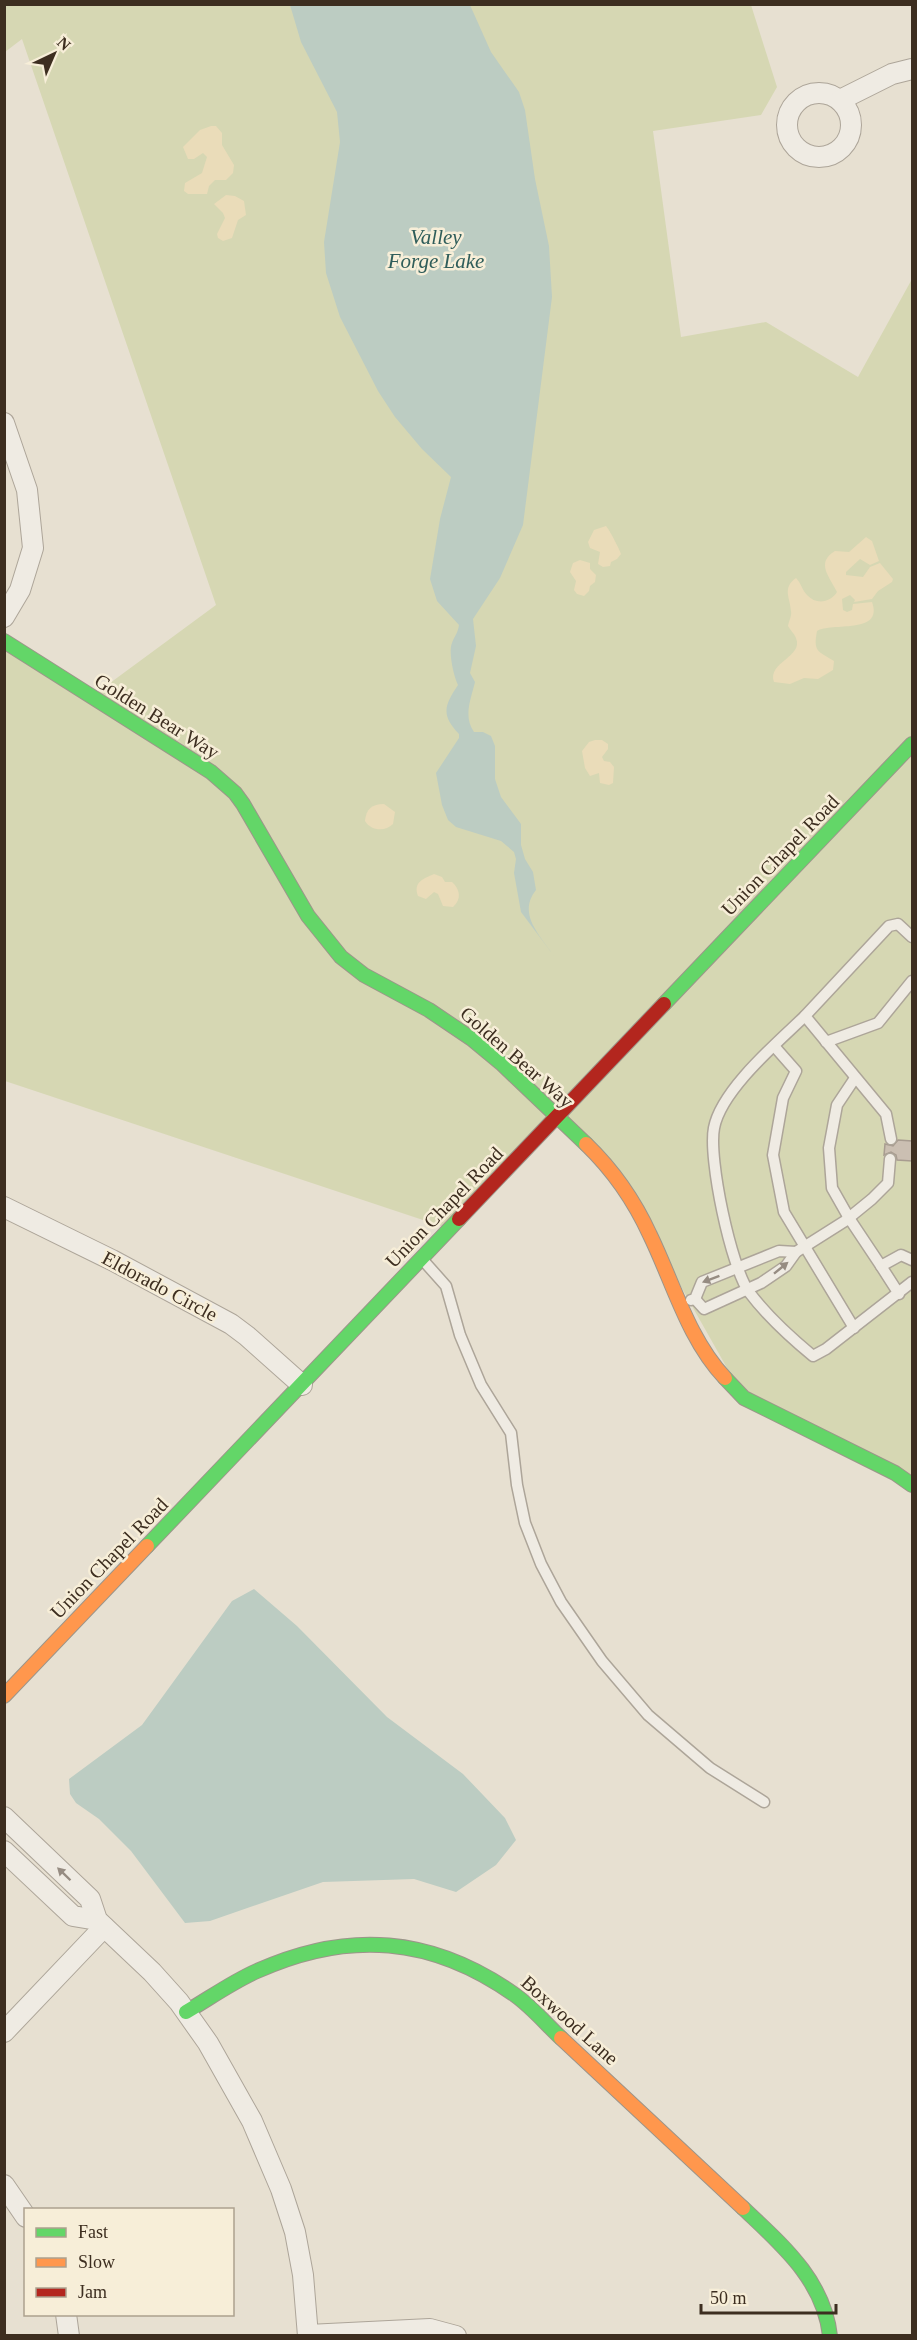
<svg xmlns="http://www.w3.org/2000/svg" width="917" height="2340" font-family="Georgia,serif">
<style>
.green{fill:#d6d7b3}
.sand{fill:#eadcb9}
.water{fill:#bcccc2}
.building{fill:#cbbfb2;stroke:#a89c90;stroke-width:1.5}
.lines{fill:none;stroke-linecap:round;stroke-linejoin:round}
.lane-casing{stroke:#ada599;stroke-width:13}
.street-casing{stroke:#ada599;stroke-width:22}
.fast-casing{stroke:#9c958a;stroke-width:16}
.slow-casing{stroke:#9c958a;stroke-width:16}
.jam-casing{stroke:#9c958a;stroke-width:16}
.lane{stroke:#efebe3;stroke-width:10}
.street{stroke:#efebe3;stroke-width:20}
.fast{stroke:#63d668;stroke-width:14}
.slow{stroke:#ff974d;stroke-width:14}
.jam{stroke:#b3261e;stroke-width:14}
.oneway{fill:#968c82}
.labels{text-anchor:middle;dominant-baseline:central;stroke-width:5;stroke-linejoin:round;paint-order:stroke}
.street-label{font-size:20px;fill:#3d2e20;stroke:#f7eed8}
.water-label{font-size:21px;font-style:italic;fill:#2f5d5a;stroke:#f7eed8}
</style>
<rect width="100%" height="100%" fill="#e7e0d1"/>
<polygon class="green" points="4,5 751,5 777,87 761,115 653,131 681,337 766,322 858,377 912,279 912,1485 744,1398 649,1230 557,1117 450,1229 5,1081 5,641 91,697 216,605 22,39 5,52"/>
<g class="sand">
<polygon points="211,126 216,126 222,133 222,145 234,165 233,173 226,180 215,180 209,186 207,194 188,194 184,191 185,183 202,173 207,157 203,153 194,159 188,159 183,147 200,130"/>
<polygon points="226,195 235,196 244,201 246,215 238,220 232,238 223,241 218,238 217,234 225,218 223,213 214,204"/>
<path d="M606 526C609 529 620 550 621 554L617 559 611 562 610 566 603 567 598 564 600 552 590 548 588 542 594 530Z"/>
<path d="M866 537 872 541 879 561 870 565 860 559 846 572V575L863 577 870 567 880 563 893 579 892 582 878 591 872 599 854 602 855 600 850 595 842 599 843 610 847 612 852 610 853 604 872 602C884 635 831 622 817 631 813 652 818 651 834 661L833 670 818 679 804 678 790 684 774 682C767 662 804 657 796 638 794 633 790 630 788 626 789 621 792 615 791 611 790 597 782 588 796 578 801 583 802 590 807 595 816 605 830 603 837 592 830 577 815 563 835 551L849 552Z"/>
<polygon points="580,560 590,563 590,569 596,575 595,582 590,586 589,591 584,596 577,594 574,590 576,581 570,572 573,563"/>
<polygon points="595,740 602,740 608,744 608,749 602,757 604,761 610,762 614,767 613,783 609,785 600,783 599,773 590,776 585,768 582,751 589,742"/>
<path d="M384 804 395 812 393 824C385 832 371 831 365 821 366 809 372 804 384 804Z"/>
<path d="M434 874 442 877 445 882H452C460 889 462 899 453 907L443 906 438 894 434 892 426 899 418 896C413 882 423 879 434 874Z"/>
</g>
<g class="water">
<path d="M290 5H470L491 52 519 92 525 110 535 179 549 246 552 297 523 525 500 578 473 619 476 646 470 673 475 682C471 699 463 716 474 732H483L491 736 495 746V779L501 797 521 824V845L525 859 533 872 536 890C517 914 540 935 554 956L521 912 514 873 516 859 514 852 501 841 456 827 448 820 442 805 436 773 459 738V734C441 715 444 706 458 685 454 677 448 652 452 643 454 637 458 633 459 625L437 601 430 579 440 519 451 477 422 449 395 417 378 391 340 317 326 273 324 242 340 142 337 112 301 42Z"/>
<polygon points="254,1589 297,1626 387,1717 463,1774 505,1818 516,1840 496,1865 456,1892 414,1879 323,1882 210,1921 185,1923 131,1851 99,1819 76,1803 70,1794 69,1779 142,1725 232,1601"/>
</g>
<polygon class="building" points="898,1140 912,1141 912,1161 897,1160 896,1155 891,1152 884,1155 885,1144 893,1146"/>
<g class="lines">
<defs>
<g id="lane">
<path d="M805 1016C778 1042 721 1090 714 1128 708 1158 731 1267 749 1292 767 1316 790 1337 813 1356L826 1349 912 1282"/>
<polyline points="826,1042 878,1023 912,981"/>
<polyline points="774,1046 796,1071 783,1098 773,1155 784,1212 854,1328"/>
<polyline points="855,1078 837,1105 829,1148 832,1188 849,1218 881,1266 901,1255 912,1260"/>
<polyline points="891,1139 886,1114 805,1016 889,926 898,924 912,937"/>
<polyline points="422,1259 446,1286 460,1335 481,1385 511,1433 517,1485 525,1523 541,1564 561,1602 602,1661 648,1715 710,1768 764,1802"/>
<polyline points="881,1266 899,1294"/>
<polyline points="695,1299 704,1309 761,1283 786,1266 796,1252 845,1221 872,1199 888,1183 890,1159"/>
<polyline points="691,1300 695,1299 702,1282 779,1251 796,1252"/>
</g>
<g id="street">
<circle cx="819" cy="125" r="32"/>
<polyline points="840,100 892,74 912,69"/>
<polyline points="4,423 27,490 33,548 20,590 4,617"/>
<polyline points="4,1207 112,1260 231,1324 247,1336 302,1385"/>
<polyline points="4,1817 90,1899 97,1920 152,1972 179,2002 208,2043 252,2121 281,2189 295,2232 303,2275 308,2336"/>
<polyline points="4,1851 73,1916 97,1920"/>
<polyline points="4,2032 104,1927"/>
<polyline points="4,2185 26,2217"/>
<polyline points="66,2314 69,2336"/>
<polyline points="308,2335 430,2329 456,2336"/>
</g>
<g id="fast">
<polyline points="4,641 211,772 235,793 243,804 308,916 341,957 364,975 429,1010 472,1039 501,1063 586,1144"/>
<polyline points="664,1004 912,744"/>
<polyline points="725,1378 744,1398 895,1473 912,1485"/>
<polyline points="147,1546 459,1219"/>
<path d="M186 2012C210 1998 232 1982 257 1971 348 1930 432 1936 515 1995 532 2007 546 2024 561 2038"/>
<path d="M743 2208C781 2244 824 2280 830 2336"/>
</g>
<g id="slow">
<path d="M586 1144C614 1171 634 1200 650 1235 673 1282 688 1339 725 1378"/>
<polyline points="4,1696 147,1546"/>
<polyline points="561,2038 743,2208"/>
</g>
<polyline id="jam" points="459,1219 664,1004"/>
</defs>
<use href="#lane" class="lane-casing"/>
<use href="#street" class="street-casing"/>
<use href="#fast" class="fast-casing"/>
<use href="#slow" class="slow-casing"/>
<use href="#jam" class="jam-casing"/>
<use href="#lane" class="lane"/>
<use href="#street" class="street"/>
<use href="#fast" class="fast"/>
<use href="#slow" class="slow"/>
<use href="#jam" class="jam"/>
</g>
<defs><path id="oneway-solid" d="M-6-.8H1V-3.2L6.5 0L1 3.2V.8H-6Z" transform="scale(1.5)"/></defs>
<g class="oneway">
<use href="#oneway-solid" transform="translate(781 1268) rotate(-39)"/>
<use href="#oneway-solid" transform="translate(711 1279) rotate(159)"/>
<use href="#oneway-solid" transform="translate(64 1874) rotate(-136)"/>
</g>
<g class="labels">
<g class="street-label">
<text transform="translate(157 716) rotate(32)">Golden Bear Way</text>
<text transform="translate(780 855) rotate(-46)">Union Chapel Road</text>
<text transform="translate(517 1057) rotate(41)">Golden Bear Way</text>
<text transform="translate(444 1207) rotate(-46)">Union Chapel Road</text>
<text transform="translate(160 1286) rotate(28)">Eldorado Circle</text>
<text transform="translate(109 1558) rotate(-46)">Union Chapel Road</text>
<text transform="translate(570 2020) rotate(42)">Boxwood Lane</text>
</g>
<g class="water-label">
<text x="436" y="237">Valley<tspan x="436" dy="24">Forge Lake</tspan></text>
</g>
</g>
<rect width="917" height="2340" fill="none" stroke="#3d2e20" stroke-width="12"/>
<rect x="24" y="2208" width="210" height="108" fill="#f7eed8" stroke="#ada18e" stroke-width="1.5"/>
<rect x="36" y="2228" width="30" height="9" fill="#63d668" stroke="#ada18e" stroke-width="1.5"/>
<text x="78" y="2238" font-size="18" fill="#3d2e20">Fast</text>
<rect x="36" y="2258" width="30" height="9" fill="#ff974d" stroke="#ada18e" stroke-width="1.5"/>
<text x="78" y="2268" font-size="18" fill="#3d2e20">Slow</text>
<rect x="36" y="2288" width="30" height="9" fill="#b3261e" stroke="#ada18e" stroke-width="1.5"/>
<text x="78" y="2298" font-size="18" fill="#3d2e20">Jam</text>
<g transform="translate(54 54) rotate(44)" stroke="#f7eed8" stroke-width="4.5" paint-order="stroke">
<path d="M0-4.5L10 22L0 15L-10 22Z" fill="#3d2e20"/>
<text y="-9" font-size="16" font-weight="bold" text-anchor="middle" fill="#3d2e20">N</text>
</g>
<path d="M701 2304v9h135v-9" fill="none" stroke="#3d2e20" stroke-width="3"/>
<text x="710" y="2304" font-size="18" fill="#3d2e20" stroke="#f7eed8" stroke-width="4.5" paint-order="stroke">50 m</text>
</svg>
